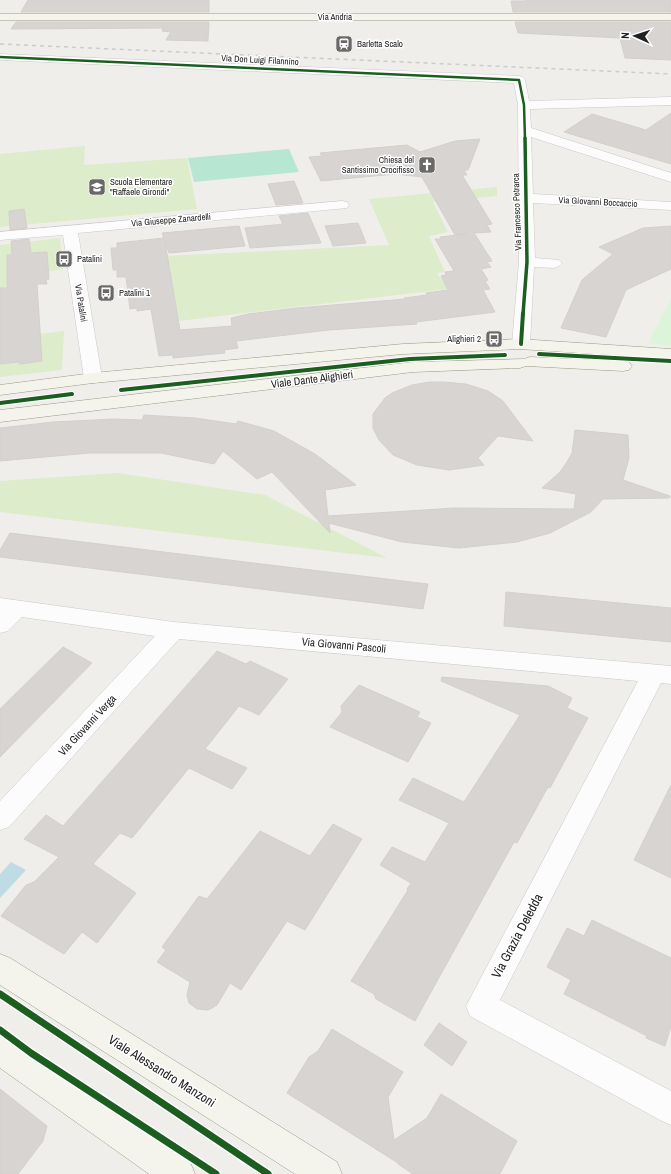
<svg xmlns="http://www.w3.org/2000/svg" width="671" height="1174" font-family="'Archivo Narrow',sans-serif">
<style>
.grass{fill:#ddeccb}
.park{fill:#daf5da}
.pitch{fill:#b7e6d2}
.water{fill:#bfdbe3}
.building{fill:#d7d4d2;stroke:#d3d0cc}
.lines{fill:none;stroke-linecap:round;stroke-linejoin:round}
.street-casing{stroke:#c9c8c7;stroke-width:1}
.secondary-casing{stroke:#999a82;stroke-width:1}
.street{fill:#fdfcfc;fill-rule:evenodd}
.secondary{fill:#f4f4ed;fill-rule:evenodd}
.rail{stroke:#ccc;stroke-width:1.5;stroke-dasharray:4 4;stroke-linecap:butt}
.cycleway-far3-casing{stroke:#fff;stroke-width:4}
.cycleway-far2-casing{stroke:#fff;stroke-width:5}
.cycleway-far1-casing{stroke:#fff;stroke-width:6}
.cycleway-casing{stroke:#fff;stroke-width:10}
.cycleway-far3{stroke:#1b5e20;stroke-width:2.5}
.cycleway-far2{stroke:#1b5e20;stroke-width:3.5}
.cycleway-far1{stroke:#1b5e20;stroke-width:4}
.cycleway{stroke:#1b5e20;stroke-width:7}
.labels{text-anchor:middle;dominant-baseline:central;stroke-width:3;stroke-linejoin:round;paint-order:stroke}
.far-street-label{font-size:9px;fill:#222;stroke:#fff}
.far-poi-label{font-size:9px;fill:#222;stroke:#fff;text-anchor:start}
.street-label{font-size:11px;fill:#222;stroke:#fff}
.near-street-label{font-size:13px;fill:#222;stroke:#fff}
</style>
<rect width="100%" height="100%" fill="#f0eeeb"/>
<g class="grass">
<polygon points="85,146 84,165 187,158 197,209 0,227 0,154"/>
<polygon points="497,187 497,196 433,202 448,232 429,236 445,272 437,273 448,289 179,321 165,256 389,245 369,199"/>
<polygon points="60,238 63,269 46,272 45,260 48,260 47,252 10,255 7,256 7,288 0,288 0,245"/>
<polygon points="64,331 62,370 0,377 0,364 19,362 20,364 42,361 40,334"/>
<polygon points="118,473 265,495 387,558 0,512 0,481"/>
</g>
<polygon class="park" points="671,299 671,346 648,343"/>
<polygon class="pitch" points="289,149 299,172 194,182 188,158"/>
<polygon class="water" points="11,862 26,870 0,898 0,874"/>
<g class="building">
<polygon points="28,0 209,0 209,12 21,12"/>
<polygon points="526,0 671,0 671,12 513,12 511,1 526,1"/>
<polygon points="16,22 209,22 208,41 166,40 171,32 162,31 163,28 11,29"/>
<polygon points="515,22 671,22 671,60 625,58 620,38 518,33"/>
<polygon points="671,113 671,164 564,132 592,114 646,130"/>
<polygon points="480,139 468,170 464,170 467,175 462,175 492,224 487,225 491,232 474,233 492,261 487,262 491,267 481,269 488,280 485,281 490,289 483,290 495,312 416,322 417,324 329,330 236,341 238,348 224,350 225,353 173,358 173,355 159,356 151,309 137,311 137,308 130,309 126,277 117,277 117,270 113,270 111,248 117,248 117,243 164,238 162,233 239,226 245,246 169,253 165,242 180,330 232,326 231,318 248,314 297,308 405,299 404,298 427,295 426,293 448,290 441,276 446,275 445,272 454,271 435,239 441,239 440,237 466,234 455,235 422,177 395,174 321,181 309,157 322,156 320,153 407,145 420,152 455,141"/>
<polygon points="294,181 303,203 276,205 268,184"/>
<polygon points="24,209 27,228 10,230 9,211"/>
<polygon points="308,213 321,243 250,248 245,228 283,224 279,216"/>
<polygon points="358,223 366,243 333,246 325,226"/>
<polygon points="671,226 671,269 626,290 606,337 561,328 582,280 613,254 599,247 643,228"/>
<polygon points="29,239 31,253 47,252 49,279 46,280 47,284 37,284 42,361 20,364 19,362 0,364 0,288 7,288 7,255 12,255 11,241"/>
<polygon points="429,382 444,382 466,384 488,391 503,401 533,441 498,436 478,458 484,465 449,470 417,465 393,455 379,440 373,428 373,414 385,398 392,393 412,385"/>
<polygon points="144,415 195,418 236,424 238,421 274,431 315,454 356,485 325,490 328,516 455,508 574,509 576,494 542,488 560,472 567,462 572,453 575,430 628,435 629,458 623,480 670,496 669,498 603,499 591,512 550,533 517,542 459,548 402,542 329,523 330,533 272,472 257,479 223,451 214,464 161,453 90,453 0,461 0,428 53,422 114,419 142,420"/>
<polygon points="10,533 245,562 428,584 423,609 0,557 0,550"/>
<polygon points="506,592 671,608 671,642 504,626"/>
<polygon points="63,647 92,663 0,757 0,709"/>
<polygon points="217,651 246,664 250,661 288,679 259,715 239,706 205,749 247,768 232,789 189,768 132,838 120,833 93,864 136,893 97,943 82,932 64,954 1,916 26,885 34,882 59,857 24,839 46,815 63,826"/>
<polygon points="442,677 548,686 572,698 567,708 588,718 550,788 548,787 517,843 514,842 415,1021 376,999 374,994 351,981 408,890 407,889 411,883 380,865 392,847 425,862 449,823 399,800 413,778 464,802 520,715 441,681"/>
<polygon points="359,685 420,712 417,717 431,723 408,762 330,727 342,712 341,706"/>
<polygon points="671,785 671,878 634,860"/>
<polygon points="333,824 362,839 305,930 287,921 241,990 230,983 217,1005 212,1008 208,1010 197,1009 189,1003 187,995 190,982 157,962 166,950 162,947 199,896 207,899 260,831 310,856"/>
<polygon points="592,920 671,958 671,1026 665,1046 646,1038 647,1036 564,994 571,980 547,967 567,928 584,936"/>
<polygon points="439,1023 467,1042 452,1066 424,1045"/>
<polygon points="332,1029 403,1072 388,1097 394,1140 427,1118 441,1094 517,1141 500,1174 413,1174 398,1164 398,1163 287,1093 309,1057 318,1051"/>
<polygon points="0,1089 47,1126 43,1141 18,1174 0,1174"/>
</g>
<g class="lines">
<defs>
<g id="street">
<polygon points="0,54 519,76 523,77 525,80 529,101 671,97 671,105 530,109 531,128 671,173 671,182 531,137 533,194 671,202 671,210 533,203 535,258 559,260 562,263 559,266 554,268 534,267 530,344 527,348 521,349 515,348 512,344 519,262 518,105 514,83 0,60"/>
<polygon points="342,201 347,202 349,205 347,208 78,233 102,378 99,382 93,383 87,382 84,378 63,235 0,240 0,232"/>
<polygon points="0,598 174,622 671,666 671,684 661,683 500,1000 671,1091 671,1125 660,1120 470,1016 466,1006 638,681 179,639 9,827 0,830 0,801 155,636 22,617 8,631 0,633"/>
</g>
<g id="secondary">
<rect x="0" y="14" width="671" height="6"/>
<polygon points="519,339 671,349 671,359 519,349 403,354 93,383 0,395 0,385 93,373 403,344"/>
<polygon points="530,357 623,361 629,362 632,366 629,370 623,371 526,366 520,368 413,372 0,422 0,410 413,362 524,359"/>
<polygon points="0,954 10,958 337,1162 342,1174 295,1174 0,985"/>
<polygon points="0,1033 11,1038 190,1162 195,1174 149,1174 0,1068"/>
</g>
</defs>
<use href="#street" class="street-casing"/>
<use href="#secondary" class="secondary-casing"/>
<use href="#street" class="street"/>
<use href="#secondary" class="secondary"/>
<polyline class="rail" points="0,44 671,74"/>
<defs>
<polyline id="cycleway-far3" points="0,57 519,80 524,105 525,139"/>
<polyline id="cycleway-far2" points="523,314 527,262 525,138"/>
<g id="cycleway-far1">
<polyline points="521,344 523,313"/>
<polyline points="539,354 671,361"/>
<polyline points="121,390 410,359 505,355"/>
<polyline points="0,403 72,394"/>
</g>
<g id="cycleway">
<polyline points="0,994 268,1174"/>
<polyline points="0,1030 31,1053 216,1174"/>
</g>
</defs>
<use href="#cycleway-far3" class="cycleway-far3-casing"/>
<use href="#cycleway-far2" class="cycleway-far2-casing"/>
<use href="#cycleway-far1" class="cycleway-far1-casing"/>
<use href="#cycleway" class="cycleway-casing"/>
<use href="#cycleway-far3" class="cycleway-far3"/>
<use href="#cycleway-far2" class="cycleway-far2"/>
<use href="#cycleway-far1" class="cycleway-far1"/>
<use href="#cycleway" class="cycleway"/>
</g>
<defs>
<symbol id="station-square" viewBox="-11 -11 22 22"><rect x="-9" y="-9" width="18" height="18" rx="4" fill="#6a6968" stroke="#fff"/><path d="M-3-6H3Q5-6 5-4V2Q5 4 3 4L4.5 6H3L1.5 4h-3L-3 6H-4.5L-3 4Q-5 4-5 2V-4Q-5-6-3-6ZM-3.5-4v3h7v-3ZM-3.5 1v1.5H-2V1ZM2 1v1.5H3.5V1Z" fill="#fff"/></symbol>
<symbol id="church-square" viewBox="-11 -11 22 22"><rect x="-9" y="-9" width="18" height="18" rx="4" fill="#6a6968" stroke="#fff"/><path d="M-1.2-6h2.4v3.5h3.3v2.4h-3.3V6h-2.4V-.1h-3.3v-2.4h3.3Z" fill="#fff"/></symbol>
<symbol id="school-square" viewBox="-11 -11 22 22"><rect x="-9" y="-9" width="18" height="18" rx="4" fill="#6a6968" stroke="#fff"/><path d="M0-5L7-2L0 1L-7-2ZM-4 1L0 2.5L4 1V4Q0 6-4 4Z" fill="#fff"/></symbol>
<symbol id="bus-square" viewBox="-11 -11 22 22"><rect x="-9" y="-9" width="18" height="18" rx="4" fill="#6a6968" stroke="#fff"/><path d="M-5-6H5V4H4V6H2V4H-2V6H-4V4H-5ZM-3.5-4V0h7V-4ZM-3.5 1.2v1.5H-2V1.2ZM2 1.2v1.5H3.5V1.2Z" fill="#fff"/></symbol>
</defs>
<g fill-rule="evenodd">
<use href="#station-square" x="334" y="34" width="20" height="20"/>
<use href="#church-square" x="417" y="155" width="20" height="20"/>
<use href="#school-square" x="87" y="177" width="20" height="20"/>
<use href="#bus-square" x="54" y="249" width="20" height="20"/>
<use href="#bus-square" x="96" y="283" width="20" height="20"/>
<use href="#bus-square" x="484" y="329" width="20" height="20"/>
</g>
<g class="labels">
<g class="far-street-label">
<text x="335" y="17">Via Andria</text>
<text transform="translate(260 60) rotate(3)">Via Don Luigi Filannino</text>
<text transform="translate(598 202) rotate(3)">Via Giovanni Boccaccio</text>
<text transform="translate(517 212) rotate(-92)">Via Francesco Petrarca</text>
<text transform="translate(171 220) rotate(-5)">Via Giuseppe Zanardelli</text>
<text transform="translate(81 303) rotate(81)">Via Patalini</text>
</g>
<g class="far-poi-label">
<text x="357" y="44">Barletta Scalo</text>
<text x="414" y="160" text-anchor="end">Chiesa del<tspan x="414" dy="10">Santissimo Crocifisso</tspan></text>
<text x="110" y="182">Scuola Elementare<tspan x="110" dy="10">"Raffaele Girondi"</tspan></text>
<text x="77" y="259">Patalini</text>
<text x="119" y="293">Patalini 1</text>
<text x="481" y="339" text-anchor="end">Alighieri 2</text>
</g>
<g class="street-label">
<text transform="translate(312 379) rotate(-7)">Viale Dante Alighieri</text>
<text transform="translate(344 645) rotate(5)">Via Giovanni Pascoli</text>
<text transform="translate(87 725) rotate(-47)">Via Giovanni Verga</text>
</g>
<g class="near-street-label">
<text transform="translate(517 936) rotate(-62)">Via Grazia Deledda</text>
<text transform="translate(162 1071) rotate(32)">Viale Alessandro Manzoni</text>
</g>
</g>
<g transform="translate(635 36) rotate(273)" stroke="#ffffff" stroke-width="3" paint-order="stroke">
<path d="M0-3L7 15L0 10L-7 15Z" fill="#222222"/>
<text y="-6" font-size="11" font-weight="bold" text-anchor="middle" fill="#222222">N</text>
</g>
</svg>
